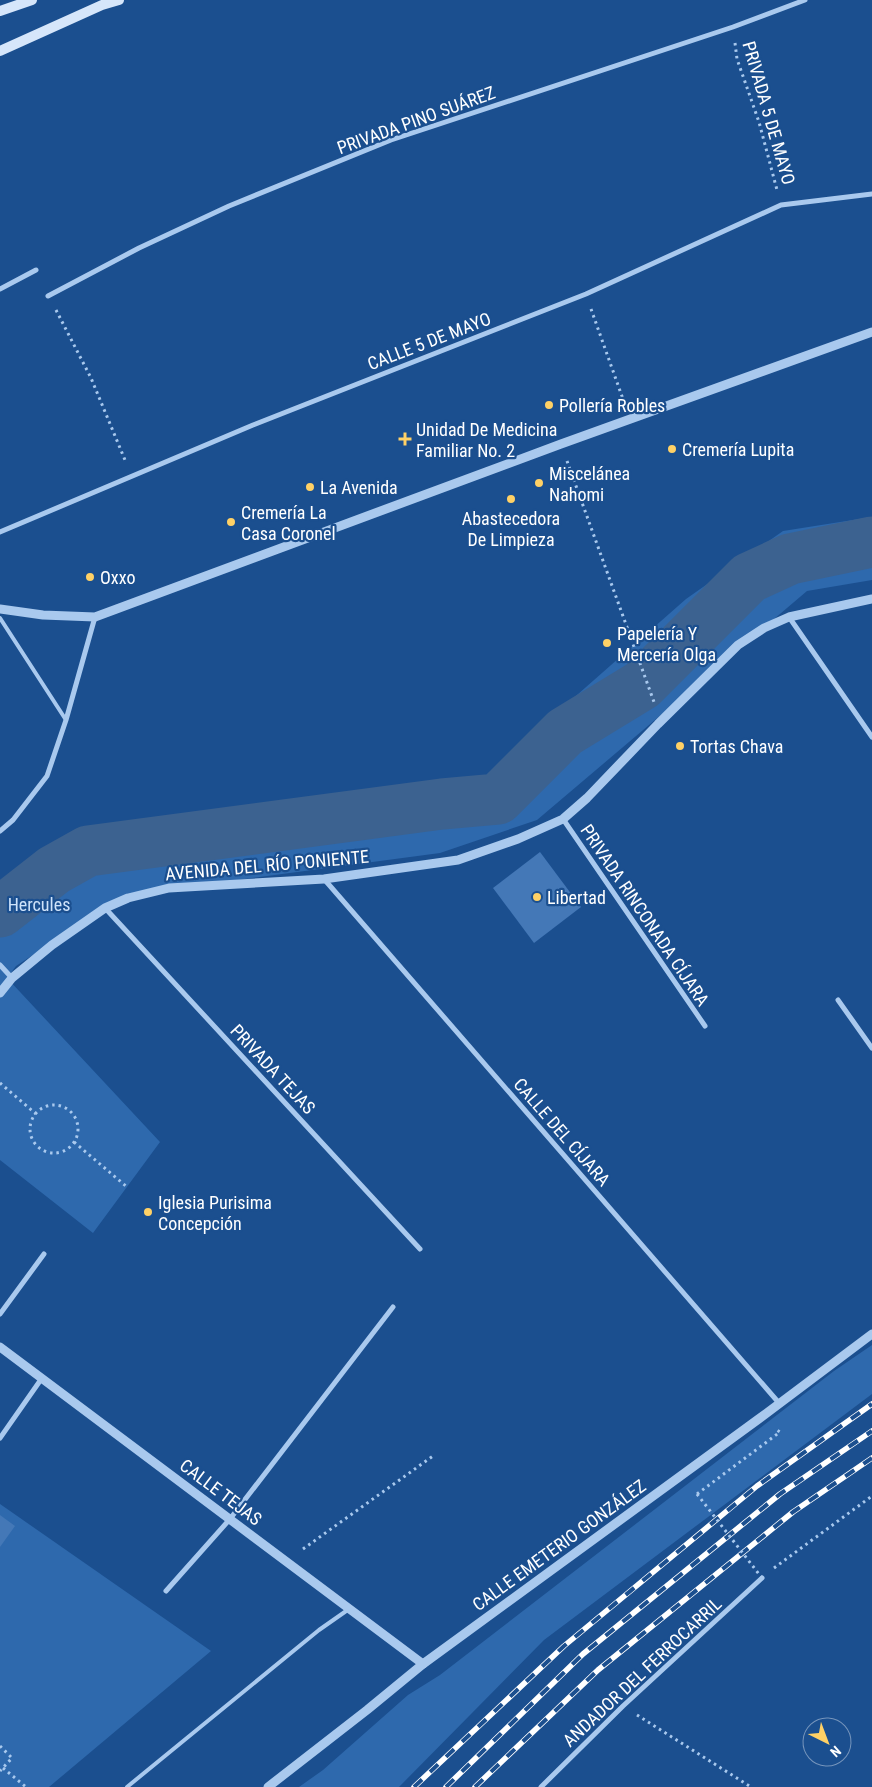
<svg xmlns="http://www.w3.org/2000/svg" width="872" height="1787" font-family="'Roboto Condensed',sans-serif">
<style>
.green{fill:#2e69ad}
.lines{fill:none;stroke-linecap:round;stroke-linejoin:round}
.river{stroke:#3c6290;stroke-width:51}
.building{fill:#4478b7}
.path{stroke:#a9c9ee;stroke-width:3;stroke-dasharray:2.5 4;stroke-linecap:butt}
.service{stroke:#a9c9ee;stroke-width:4}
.minor{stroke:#a9c9ee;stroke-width:5}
.tertiary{stroke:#a9c9ee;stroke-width:9}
.secondary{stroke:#d6e6fa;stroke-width:10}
.rail-casing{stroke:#fff;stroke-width:5.5}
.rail{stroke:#1b4f8f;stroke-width:4;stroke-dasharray:11;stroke-linecap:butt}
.path-bridge{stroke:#a9c9ee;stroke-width:3;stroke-dasharray:2.5 4;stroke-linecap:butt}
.poi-dot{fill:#ffd166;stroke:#1b4f8f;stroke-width:2}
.labels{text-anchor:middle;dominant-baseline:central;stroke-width:4.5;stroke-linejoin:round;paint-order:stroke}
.street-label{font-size:18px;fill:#fff;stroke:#1b4f8f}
.poi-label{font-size:18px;fill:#fff;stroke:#1b4f8f;text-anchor:start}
.park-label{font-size:18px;fill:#cfe3fa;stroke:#1b4f8f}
</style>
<rect width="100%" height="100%" fill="#1b4f8f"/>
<g class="green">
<polygon points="872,517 872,580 807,591 537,820 440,853 125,895 16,966 7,978 160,1142 93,1233 0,1160 0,882 83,836 347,802 484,777 686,599 783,531"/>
<polygon points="872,1345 872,1394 544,1640 399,1787 299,1787 323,1770 408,1695 440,1675 834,1371"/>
<polygon points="0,1504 211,1651 49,1787 0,1787"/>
</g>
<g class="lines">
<polyline class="river" points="0,912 54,870 88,851 442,804 498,799 565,732 642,685 749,578 790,559 872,542"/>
</g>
<g class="building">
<polygon points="540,852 581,907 534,943 493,888"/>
<polygon points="0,1515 15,1526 0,1547"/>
</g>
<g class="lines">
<g class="path">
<polyline points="735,43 737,59 759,122 777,190"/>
<polyline points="591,309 624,402"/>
<polyline points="56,310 91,378 125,460"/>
<polyline points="567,461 654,702"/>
<polyline points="0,1083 36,1114"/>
<circle cx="54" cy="1129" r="24"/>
<polyline points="74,1142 127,1187"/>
<polyline points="697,1494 780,1432 775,1429"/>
<polyline points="303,1549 433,1456"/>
<polyline points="774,1568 872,1496"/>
<polyline points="637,1715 751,1787"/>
<polyline points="0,1746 12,1758 0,1771"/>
<polyline points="3,1768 26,1787"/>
</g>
<g class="service">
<polyline points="0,618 66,720"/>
<polyline points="127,1787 319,1630 349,1609"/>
</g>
<g class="minor">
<polyline points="0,289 36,270"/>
<polyline points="48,296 139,248 229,206 391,140 733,27 805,0"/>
<polyline points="0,532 253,425 586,294 781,205 872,194"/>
<polyline points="789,617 872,737"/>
<polyline points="563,819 705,1026"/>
<polyline points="0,831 13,820 47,776 66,720 95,617"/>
<polyline points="324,879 779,1403"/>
<polyline points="105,908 420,1249"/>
<polyline points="0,965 12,978"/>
<polyline points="838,1000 872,1048"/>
<polyline points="0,1314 44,1254"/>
<polyline points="0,1438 42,1378"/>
<polyline points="166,1591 230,1519 393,1307"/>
<polyline points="541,1787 623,1706 762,1578"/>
</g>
<g class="tertiary">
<polyline points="0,609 43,615 95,617 561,444 872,332"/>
<polyline points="0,993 12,978 52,945 105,908 128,898 169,888 324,879 458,860 518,839 563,819 587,798 658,724 738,645 764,628 789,617 872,599"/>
<polyline points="0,1347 423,1664"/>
<polyline points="268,1787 367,1710 423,1664 760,1418 872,1334"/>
</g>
<g class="secondary">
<polyline points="0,11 32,0"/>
<polyline points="0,51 102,5 119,0"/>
</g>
<defs>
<g id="rail">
<polyline points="414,1787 564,1646 757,1486 872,1404"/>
<polyline points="446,1787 583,1654 780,1494 872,1431"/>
<polyline points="475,1787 598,1670 793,1512 872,1458"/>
</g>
</defs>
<use href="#rail" class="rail-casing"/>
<use href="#rail" class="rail"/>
<polyline class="path-bridge" points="697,1494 762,1578"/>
</g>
<g class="poi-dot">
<circle cx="549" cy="405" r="5"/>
<path d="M402.5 431.5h5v5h5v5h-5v5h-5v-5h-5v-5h5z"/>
<circle cx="672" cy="449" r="5"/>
<circle cx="539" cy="483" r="5"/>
<circle cx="310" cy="487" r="5"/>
<circle cx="511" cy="499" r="5"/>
<circle cx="231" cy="522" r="5"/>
<circle cx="90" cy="577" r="5"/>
<circle cx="607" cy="643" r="5"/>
<circle cx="680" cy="746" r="5"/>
<circle cx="537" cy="897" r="5"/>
<circle cx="148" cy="1212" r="5"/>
</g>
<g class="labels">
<g class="street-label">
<text transform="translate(769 113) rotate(74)">PRIVADA 5 DE MAYO</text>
<text transform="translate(416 120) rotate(-20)">PRIVADA PINO SUÁREZ</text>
<text transform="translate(429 341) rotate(-21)">CALLE 5 DE MAYO</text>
<text transform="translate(267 865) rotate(-5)">AVENIDA DEL RÍO PONIENTE</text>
<text transform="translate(645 915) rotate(56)">PRIVADA RINCONADA CÍJARA</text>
<text transform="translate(273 1069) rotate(47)">PRIVADA TEJAS</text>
<text transform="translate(562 1132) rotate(49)">CALLE DEL CÍJARA</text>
<text transform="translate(221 1492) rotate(37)">CALLE TEJAS</text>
<text transform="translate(559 1545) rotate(-36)">CALLE EMETERIO GONZÁLEZ</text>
<text transform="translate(642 1672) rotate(-43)">ANDADOR DEL FERROCARRIL</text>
</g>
<g class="poi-label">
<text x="559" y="405">Pollería Robles</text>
<text x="416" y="429">Unidad De Medicina<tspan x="416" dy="21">Familiar No. 2</tspan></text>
<text x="682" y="449">Cremería Lupita</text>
<text x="549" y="473">Miscelánea<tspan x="549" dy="21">Nahomi</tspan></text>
<text x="320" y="487">La Avenida</text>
<text x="241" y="512">Cremería La<tspan x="241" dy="21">Casa Coronel</tspan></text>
<text x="511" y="518" text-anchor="middle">Abastecedora<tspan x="511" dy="21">De Limpieza</tspan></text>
<text x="100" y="577">Oxxo</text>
<text x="617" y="633">Papelería Y<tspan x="617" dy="21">Mercería Olga</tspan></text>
<text x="690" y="746">Tortas Chava</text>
<text x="547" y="897">Libertad</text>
<text x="158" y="1202">Iglesia Purisima<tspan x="158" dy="21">Concepción</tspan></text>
</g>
<g class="park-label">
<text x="39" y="904">Hercules</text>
</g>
</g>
<g transform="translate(827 1742) rotate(138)"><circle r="24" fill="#1b4f8f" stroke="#7695bc"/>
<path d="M0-4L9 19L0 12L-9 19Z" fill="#ffd166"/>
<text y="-8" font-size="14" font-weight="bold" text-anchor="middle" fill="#ffffff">N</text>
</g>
</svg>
